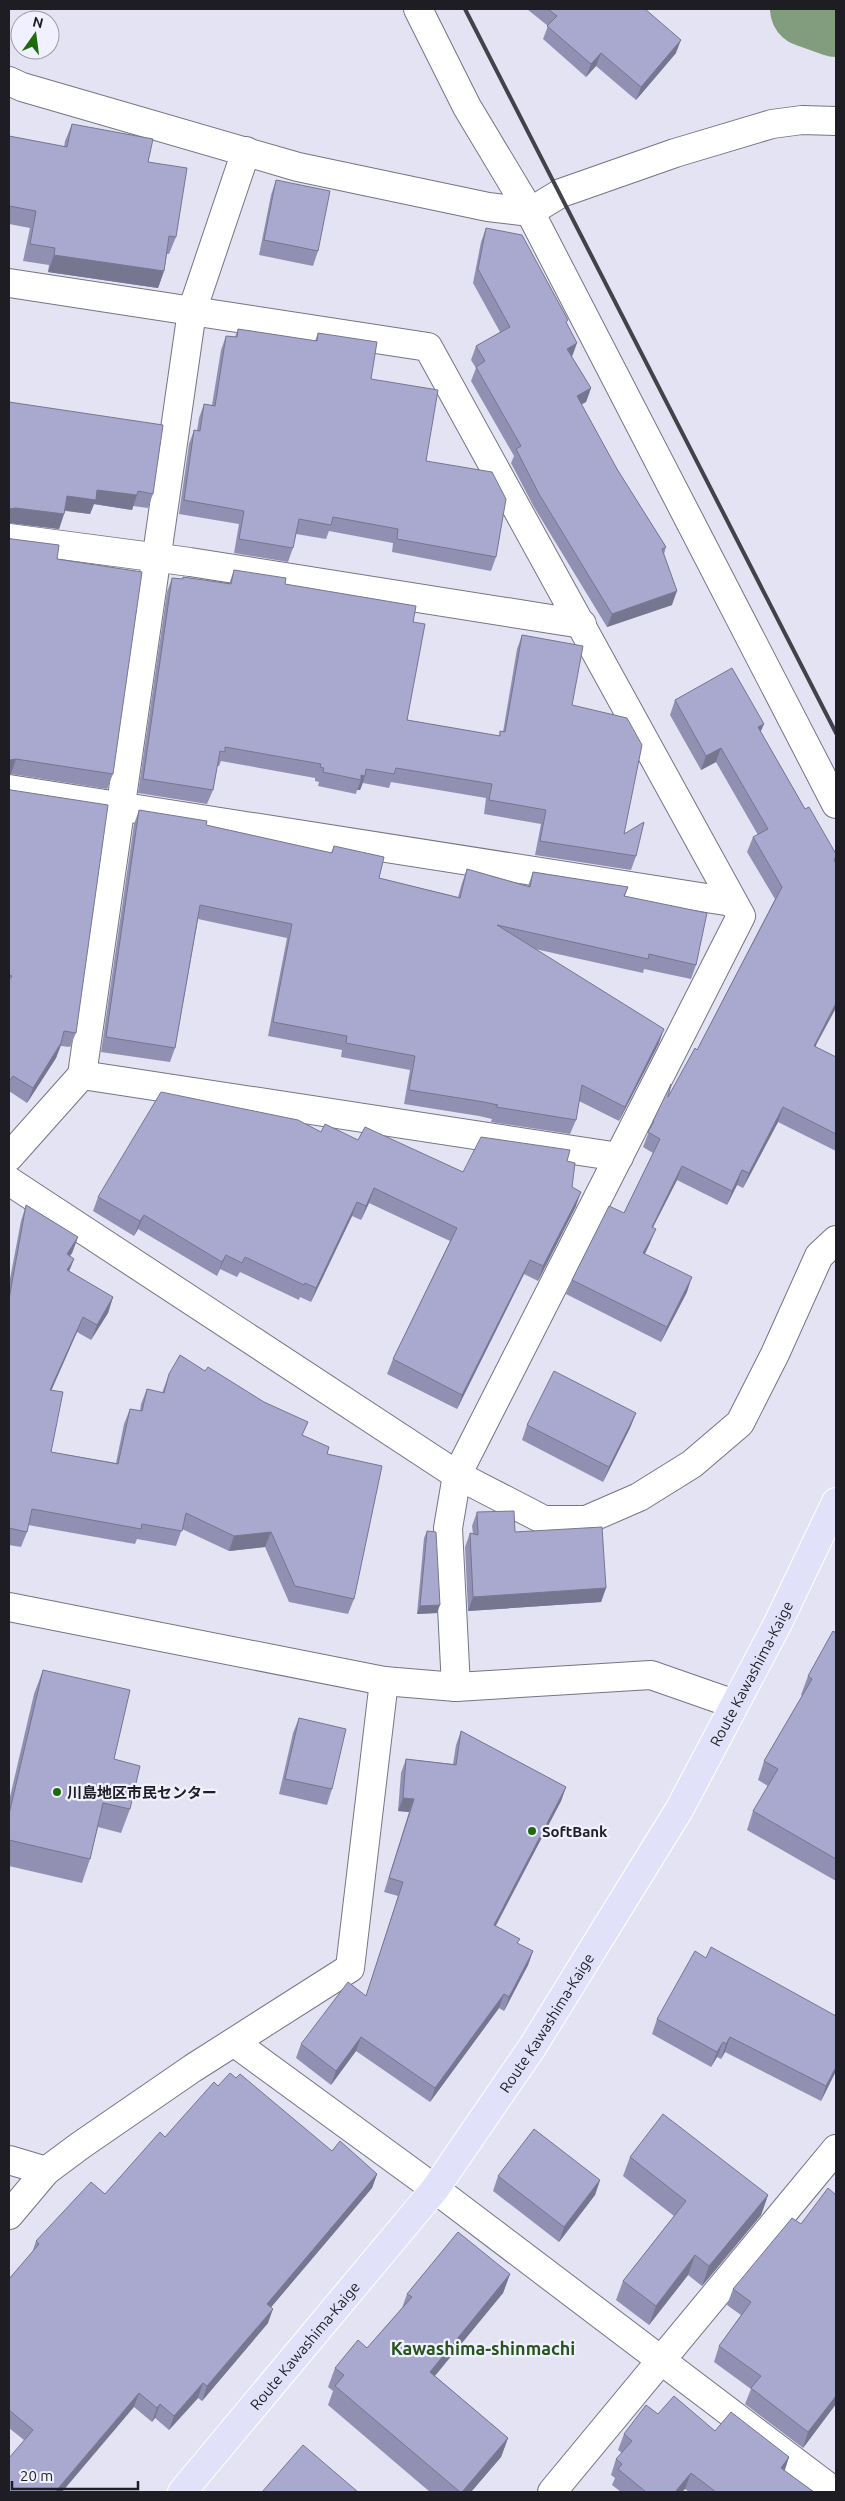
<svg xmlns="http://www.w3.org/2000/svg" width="845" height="2501" font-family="Ubuntu,'Noto Sans JP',sans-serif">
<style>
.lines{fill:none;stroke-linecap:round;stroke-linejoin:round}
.river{stroke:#829d7d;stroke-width:76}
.minor-casing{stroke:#757484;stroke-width:30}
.major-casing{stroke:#fff;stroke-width:30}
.minor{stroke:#fff;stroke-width:28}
.major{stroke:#e2e1fa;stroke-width:28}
.rail{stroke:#42424a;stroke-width:4}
.wall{fill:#9190b2}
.shaded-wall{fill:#767691}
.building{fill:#a9a8cf;stroke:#767691}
.poi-dot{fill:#1f6b0b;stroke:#f0f0ff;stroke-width:2}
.labels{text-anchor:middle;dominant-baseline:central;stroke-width:4.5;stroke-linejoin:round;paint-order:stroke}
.street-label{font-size:15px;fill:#1d1d23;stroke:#f0f0ff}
.poi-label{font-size:15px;font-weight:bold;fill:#1d1d23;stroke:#f0f0ff;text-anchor:start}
.quarter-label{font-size:18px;font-weight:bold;fill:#26541c;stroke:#f0f0ff}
</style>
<rect width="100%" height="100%" fill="#e3e3f4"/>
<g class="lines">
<polyline class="river" points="808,9 836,19"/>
<defs>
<g id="minor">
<polyline points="418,9 467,107 530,212 836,804"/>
<polyline points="9,81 22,87 298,167 488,207 530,212 561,193 675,153 772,124 802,120 836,121"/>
<polyline points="9,283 428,347 741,916 457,1475 448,1528 456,1687"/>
<polyline points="9,538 190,562 582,624"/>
<polyline points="9,789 732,902"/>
<polyline points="82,1075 619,1157"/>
<polyline points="9,1157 82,1075 192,311 246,151"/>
<polyline points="9,1181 457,1475 544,1520 586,1520 639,1497 692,1464 740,1423 775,1354 819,1256 836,1240"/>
<polyline points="9,1607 384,1681 456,1687 651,1675 734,1704"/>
<polyline points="235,2043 435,2189 835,2492"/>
<polyline points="9,2160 46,2171"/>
<polyline points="9,2215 46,2171 81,2145 193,2068 350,1968 384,1681"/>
<polyline points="552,2492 836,2149"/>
</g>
<g id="major">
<path id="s1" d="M182 2492 435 2189 533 2046 679 1810 778 1623 836 1502"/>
</g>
</defs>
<use href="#minor" class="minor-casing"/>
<use href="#major" class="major-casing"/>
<use href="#minor" class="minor"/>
<use href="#major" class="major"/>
<polyline class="rail" points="465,9 836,733"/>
</g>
<g class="wall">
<polygon points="527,9 645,9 676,53 636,100 596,66 586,77 543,39 548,26"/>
<polygon points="72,124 148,162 176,237 169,254 167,254 164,271 158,288 48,272 49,265 23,261 30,228 9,224 9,136 64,147 65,141"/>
<polygon points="276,180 318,251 313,266 259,255 271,195"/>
<polygon points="486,228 567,324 572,357 591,388 586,402 581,404 617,469 666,547 664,554 672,605 607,627 534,507 511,463 514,456 471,381 476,368 471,360 476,346 500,332 473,283 481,242"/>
<polygon points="238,329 315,341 318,333 371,379 426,461 496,557 491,571 392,552 393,543 329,531 326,539 296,534 293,548 288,562 234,553 239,524 179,514 189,444 194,430 197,431 199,418 204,404 212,405 221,350 226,336 235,337"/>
<polygon points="9,402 153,494 148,508 133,506 132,510 94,504 90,514 65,511 59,529 11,523"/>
<polygon points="57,559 113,774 107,789 11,774"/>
<polygon points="234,570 285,584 413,622 407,720 499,736 500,731 503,732 517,649 522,635 572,705 624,834 636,856 631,870 535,855 541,824 484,814 486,798 391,782 389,788 363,783 360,790 357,790 356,794 318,786 319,782 315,781 315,778 221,761 219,766 217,766 213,790 207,804 138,793 167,592 172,578 182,579 183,577 229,584"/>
<polygon points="675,700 761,732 836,863 816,1047 836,1057 836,1151 778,1122 743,1188 737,1185 727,1205 677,1180 653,1227 650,1243 645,1254 687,1292 661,1342 566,1294 572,1280 624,1213 653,1153 643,1147 653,1121 668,1097 697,1050 775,899 747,852 753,837 758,835 716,762 701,770 670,715"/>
<polygon points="9,789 76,1033 70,1047 61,1046 56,1058 27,1103 9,1091"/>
<polygon points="139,810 331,853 334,846 379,878 458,897 462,883 467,869 528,886 533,872 628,887 625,896 696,965 691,979 644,969 643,973 535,949 659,1043 619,1121 579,1101 576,1120 570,1134 491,1122 492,1119 479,1116 404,1104 410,1070 341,1057 342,1050 268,1036 287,938 198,919 175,1048 170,1062 101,1052 134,824"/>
<polygon points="321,1132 358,1140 463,1172 567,1161 572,1187 576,1206 538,1281 524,1274 457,1409 387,1374 393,1359 450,1241 369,1203 361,1220 352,1216 311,1302 300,1297 299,1300 240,1272 237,1277 220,1269 217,1276 138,1229 134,1236 93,1211 98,1197"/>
<polygon points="26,1205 78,1237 72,1253 70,1256 74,1259 69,1271 113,1297 108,1313 91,1340 77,1332 51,1390 51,1452 116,1463 124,1424 130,1409 140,1411 141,1404 147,1389 162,1393 169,1374 303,1435 327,1454 354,1599 348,1614 289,1602 265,1547 229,1551 182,1529 176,1546 137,1539 135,1544 28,1525 27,1532 21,1547 9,1545 9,1284 21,1221"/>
<polygon points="636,1413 630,1428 603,1482 522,1440 527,1425"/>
<polygon points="477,1512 515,1532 606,1588 601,1602 468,1611 465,1547 470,1533 473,1534 472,1526"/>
<polygon points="427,1531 437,1613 417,1614 424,1538"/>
<polygon points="836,1633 836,1881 747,1830 753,1811 768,1786 758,1780 764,1761 802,1696 801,1695 808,1676"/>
<polygon points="43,1670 114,1759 130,1809 121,1833 98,1827 90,1859 82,1883 9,1866 9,1801 34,1694"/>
<polygon points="299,1718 332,1789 327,1805 279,1794 293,1733"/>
<polygon points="461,1731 566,1787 561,1801 495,1926 518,1944 533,1951 528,1965 504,2011 499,2008 430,2102 356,2051 331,2085 296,2058 301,2044 366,1996 398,1896 384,1892 409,1812 398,1811 401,1773 406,1759 453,1764 456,1745"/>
<polygon points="706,1958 836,2016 836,2071 821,2101 725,2052 721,2059 717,2057 711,2067 652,2034 657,2019"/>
<polygon points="218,2086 332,2151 377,2174 372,2188 271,2307 268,2323 202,2401 198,2398 169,2430 155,2418 152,2422 134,2407 24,2440 9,2428 9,2279 32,2253 36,2241 105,2194"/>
<polygon points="630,2157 768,2195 761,2215 702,2286 688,2275 649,2325 616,2300 623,2281 674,2216 623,2176"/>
<polygon points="498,2176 600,2180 595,2195 559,2242 493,2191"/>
<polygon points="836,2195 836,2404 803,2448 745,2404 751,2389 714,2362 719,2346 741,2315 727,2305 733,2289 801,2224"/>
<polygon points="510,2274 503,2293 435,2376 508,2438 501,2457 471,2492 430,2492 328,2405 333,2391 328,2387 335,2368 367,2348 402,2308 407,2294"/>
<polygon points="658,2414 715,2431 789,2457 784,2471 814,2492 689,2492 685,2489 682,2492 621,2492 612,2485 615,2478 611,2475 616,2459 622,2453 618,2450 624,2434"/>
</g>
<g class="shaded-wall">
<polygon points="681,40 676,53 636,100 641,87"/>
<polygon points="601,53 596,66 586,77 591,64"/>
<polygon points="54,255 164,271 158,288 48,272"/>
<polygon points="577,343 572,357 567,349"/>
<polygon points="591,388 586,402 572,410 577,396"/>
<polygon points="97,490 137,495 132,510 94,504 90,514 62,510 67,496"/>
<polygon points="16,508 64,514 59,529 9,523 9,509"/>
<polygon points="677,591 672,605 607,627 612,614"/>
<polygon points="764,724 758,738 758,727"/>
<polygon points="721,748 716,762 701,770 706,756"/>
<polygon points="16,759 11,774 9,774 9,760"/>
<polygon points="361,775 365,776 360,790 357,790 361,780"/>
<polygon points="836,1003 836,1008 808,1060 814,1046"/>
<polygon points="664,1029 659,1043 619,1121 625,1107"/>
<polygon points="61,1043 56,1058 27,1103 33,1088"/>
<polygon points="783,1107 778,1122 743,1188 749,1173"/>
<polygon points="682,1166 677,1180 646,1241 652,1227"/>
<polygon points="742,1170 737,1185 727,1205 732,1191"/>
<polygon points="374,1188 369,1203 361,1220 366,1206"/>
<polygon points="581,1192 576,1206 538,1281 543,1266"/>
<polygon points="357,1202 352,1216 311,1302 316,1288"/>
<polygon points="144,1215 138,1229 134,1236 140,1221"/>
<polygon points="656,1229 650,1243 638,1267 643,1253"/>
<polygon points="78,1237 72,1253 61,1269 67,1254"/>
<polygon points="226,1255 217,1276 222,1262"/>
<polygon points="74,1259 68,1274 67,1270"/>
<polygon points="530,1260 524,1274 457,1409 462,1395"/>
<polygon points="692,1277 687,1292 661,1342 667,1327"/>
<polygon points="113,1297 108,1313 91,1340 97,1325"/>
<polygon points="83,1317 77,1332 45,1405 50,1390"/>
<polygon points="636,1413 630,1428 603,1482 609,1467"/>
<polygon points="271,1532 265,1547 229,1551 234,1536"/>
<polygon points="606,1588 601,1602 468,1611 473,1597"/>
<polygon points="440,1605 437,1613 417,1614 420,1606"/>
<polygon points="566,1787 561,1801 489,1939 494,1925"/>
<polygon points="403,1798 414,1799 409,1812 398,1811"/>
<polygon points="533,1951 528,1965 504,2011 509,1997"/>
<polygon points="504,1994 499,2008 430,2102 435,2088"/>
<polygon points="361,2037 356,2051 331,2085 336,2071"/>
<polygon points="730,2037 725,2052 721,2059 726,2044"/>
<polygon points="723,2042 717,2057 711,2067 717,2052"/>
<polygon points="836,2067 836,2071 821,2101 826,2086"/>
<polygon points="377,2174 372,2188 262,2318 267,2304"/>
<polygon points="600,2180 595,2195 559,2242 564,2227"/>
<polygon points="768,2195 761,2215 702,2286 709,2266"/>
<polygon points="695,2255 688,2275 649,2325 656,2306"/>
<polygon points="510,2274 503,2293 423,2390 430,2372"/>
<polygon points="273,2309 268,2323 202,2401 207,2386"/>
<polygon points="203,2383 198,2398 169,2430 174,2416"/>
<polygon points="139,2393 134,2407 62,2492 55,2492"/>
<polygon points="836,2396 836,2404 803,2448 808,2432"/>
<polygon points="160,2404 155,2418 152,2422 157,2408"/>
<polygon points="508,2438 501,2457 471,2492 462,2492"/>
<polygon points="789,2457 784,2473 781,2468"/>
<polygon points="691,2473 685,2489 682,2492 675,2492"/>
</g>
<g class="building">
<polygon points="548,9 645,9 681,40 641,87 601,53 591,64 547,26 557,16"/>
<polygon points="72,124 153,139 148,162 187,168 176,237 169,236 164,271 54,255 55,248 30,244 36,211 9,206 9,136 67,147"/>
<polygon points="276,180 330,191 318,251 264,240"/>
<polygon points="486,228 522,235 568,320 566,322 577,343 567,349 591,388 577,396 617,469 666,547 662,549 677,591 612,614 539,494 516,449 521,446 476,367 485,361 476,346 510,327 478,269"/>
<polygon points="238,329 317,341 318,333 377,342 371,379 438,390 426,461 492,472 506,499 496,557 397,539 398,529 333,517 331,525 299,519 293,548 239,539 244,511 184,500 194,430 200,431 204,404 215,406 226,336 237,337"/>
<polygon points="9,402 163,425 153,494 138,491 137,495 97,490 96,500 67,496 64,514 16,508 9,509"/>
<polygon points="9,538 12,539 59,545 57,559 142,572 113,774 16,759 9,760"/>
<polygon points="234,570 286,578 285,584 416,606 413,622 425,624 407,720 500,736 500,731 505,732 522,635 583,646 572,705 627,718 642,745 624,834 644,822 636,856 540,841 546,810 489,800 492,784 396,768 394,774 366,769 365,776 361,775 361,780 323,772 324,768 320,767 321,764 225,747 225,752 220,751 213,790 143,779 172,578 183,579 183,577 231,584"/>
<polygon points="732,668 764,724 758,727 805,809 809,807 836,854 836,858 834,859 836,864 836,1003 814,1046 836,1057 836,1134 783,1107 749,1173 742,1170 732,1191 682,1166 652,1227 656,1229 643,1253 692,1277 667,1327 572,1280 609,1206 624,1213 660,1139 648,1132 654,1121 653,1121 671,1084 668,1097 695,1048 697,1050 782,887 753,837 768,829 721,748 706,756 675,700"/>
<polygon points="9,789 11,790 108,805 76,1033 64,1031 61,1043 33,1088 13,1076 9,1082 9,980 12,976 9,975"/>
<polygon points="139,810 207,821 206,825 332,853 334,846 384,857 379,878 460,898 467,869 530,887 533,872 628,887 624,896 707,913 696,965 649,954 648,959 497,925 664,1029 625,1107 582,1085 576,1120 496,1107 498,1105 484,1102 409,1090 415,1056 346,1043 347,1036 273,1022 292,924 200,905 175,1048 106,1037"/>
<polygon points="161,1092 298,1120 321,1132 325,1124 358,1140 365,1127 463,1172 481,1137 570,1150 567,1161 575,1163 572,1187 581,1192 543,1266 530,1260 462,1395 393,1359 457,1228 374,1188 366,1206 357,1202 316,1288 305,1283 304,1285 245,1257 242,1263 226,1255 222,1262 144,1215 140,1221 98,1197"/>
<polygon points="26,1205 78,1237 67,1254 74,1259 67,1270 113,1297 97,1325 83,1317 50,1390 63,1392 51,1452 118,1464 130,1409 142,1411 147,1389 164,1393 169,1374 180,1355 205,1371 208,1367 264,1402 308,1422 302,1435 329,1447 327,1454 382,1466 354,1599 295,1586 271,1532 234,1536 186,1513 182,1531 142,1524 141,1529 32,1509 27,1532 9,1528 9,1299"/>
<polygon points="554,1371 636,1413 609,1467 527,1425"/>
<polygon points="514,1511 515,1532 602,1527 606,1588 473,1597 470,1533 478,1535 477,1512"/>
<polygon points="427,1531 436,1532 440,1605 420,1606"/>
<polygon points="833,1631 836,1633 836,1859 753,1811 778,1769 764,1761 812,1679 808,1676"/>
<polygon points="43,1670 130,1690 114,1759 140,1766 130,1809 103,1803 90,1859 9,1840 9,1814"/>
<polygon points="299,1718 346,1729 332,1789 285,1779"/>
<polygon points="461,1731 566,1787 494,1925 520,1939 517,1943 533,1951 509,1997 504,1994 435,2088 361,2037 336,2071 301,2044 348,1982 366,1996 403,1882 389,1878 414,1799 403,1798 406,1759 456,1765"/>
<polygon points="711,1947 836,2016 836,2067 826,2086 730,2037 726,2044 723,2042 717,2052 657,2019 695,1951 706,1958"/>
<polygon points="230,2073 236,2078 240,2074 332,2151 340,2141 377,2174 267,2304 273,2309 207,2386 203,2383 174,2416 160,2404 157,2408 139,2393 55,2492 9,2492 9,2458 33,2430 9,2410 9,2279 39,2244 36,2241 91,2182 105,2194 160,2132 165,2137 214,2082 218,2086"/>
<polygon points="663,2114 768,2195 709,2266 695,2255 656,2306 623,2281 686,2201 630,2157"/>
<polygon points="534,2129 600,2180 564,2227 498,2176"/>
<polygon points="828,2188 836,2195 836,2396 808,2432 751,2388 761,2376 719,2346 751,2302 733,2289 792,2218 801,2224"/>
<polygon points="458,2232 510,2274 430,2372 508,2438 462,2492 460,2492 335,2386 344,2375 335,2368 358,2340 367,2348 412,2297 407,2294"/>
<polygon points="674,2396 715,2431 731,2412 789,2457 781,2468 814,2492 716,2492 691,2473 675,2492 646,2492 618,2469 622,2464 616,2459 632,2441 624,2434 646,2405 658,2414"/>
<polygon points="303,2445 358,2492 262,2492"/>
</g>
<g class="poi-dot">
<circle cx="57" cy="1792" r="5"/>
<circle cx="532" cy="1831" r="5"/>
</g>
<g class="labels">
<g class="street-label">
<text stroke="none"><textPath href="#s1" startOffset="1000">Route Kawashima-Kaige</textPath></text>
<text stroke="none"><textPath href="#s1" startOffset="595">Route Kawashima-Kaige</textPath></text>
<text stroke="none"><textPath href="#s1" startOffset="191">Route Kawashima-Kaige</textPath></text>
</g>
<g class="poi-label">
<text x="67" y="1792">川島地区市民センター</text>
<text x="542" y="1831">SoftBank</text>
</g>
<g class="quarter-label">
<text x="483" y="2348">Kawashima-shinmachi</text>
</g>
</g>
<rect width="845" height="2501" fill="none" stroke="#1d1d23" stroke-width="20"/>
<g transform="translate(35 35) rotate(14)"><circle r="24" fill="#f0f0ff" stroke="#9c9ca7"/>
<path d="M0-4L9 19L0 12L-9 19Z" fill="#1f6b0b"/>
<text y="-8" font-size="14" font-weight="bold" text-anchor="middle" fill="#1d1d23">N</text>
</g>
<path d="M12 2481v8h126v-8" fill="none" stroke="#1d1d23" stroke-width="2.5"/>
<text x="20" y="2481" font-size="15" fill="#1d1d23" stroke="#f0f0ff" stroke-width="4" paint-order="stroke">20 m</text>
</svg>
